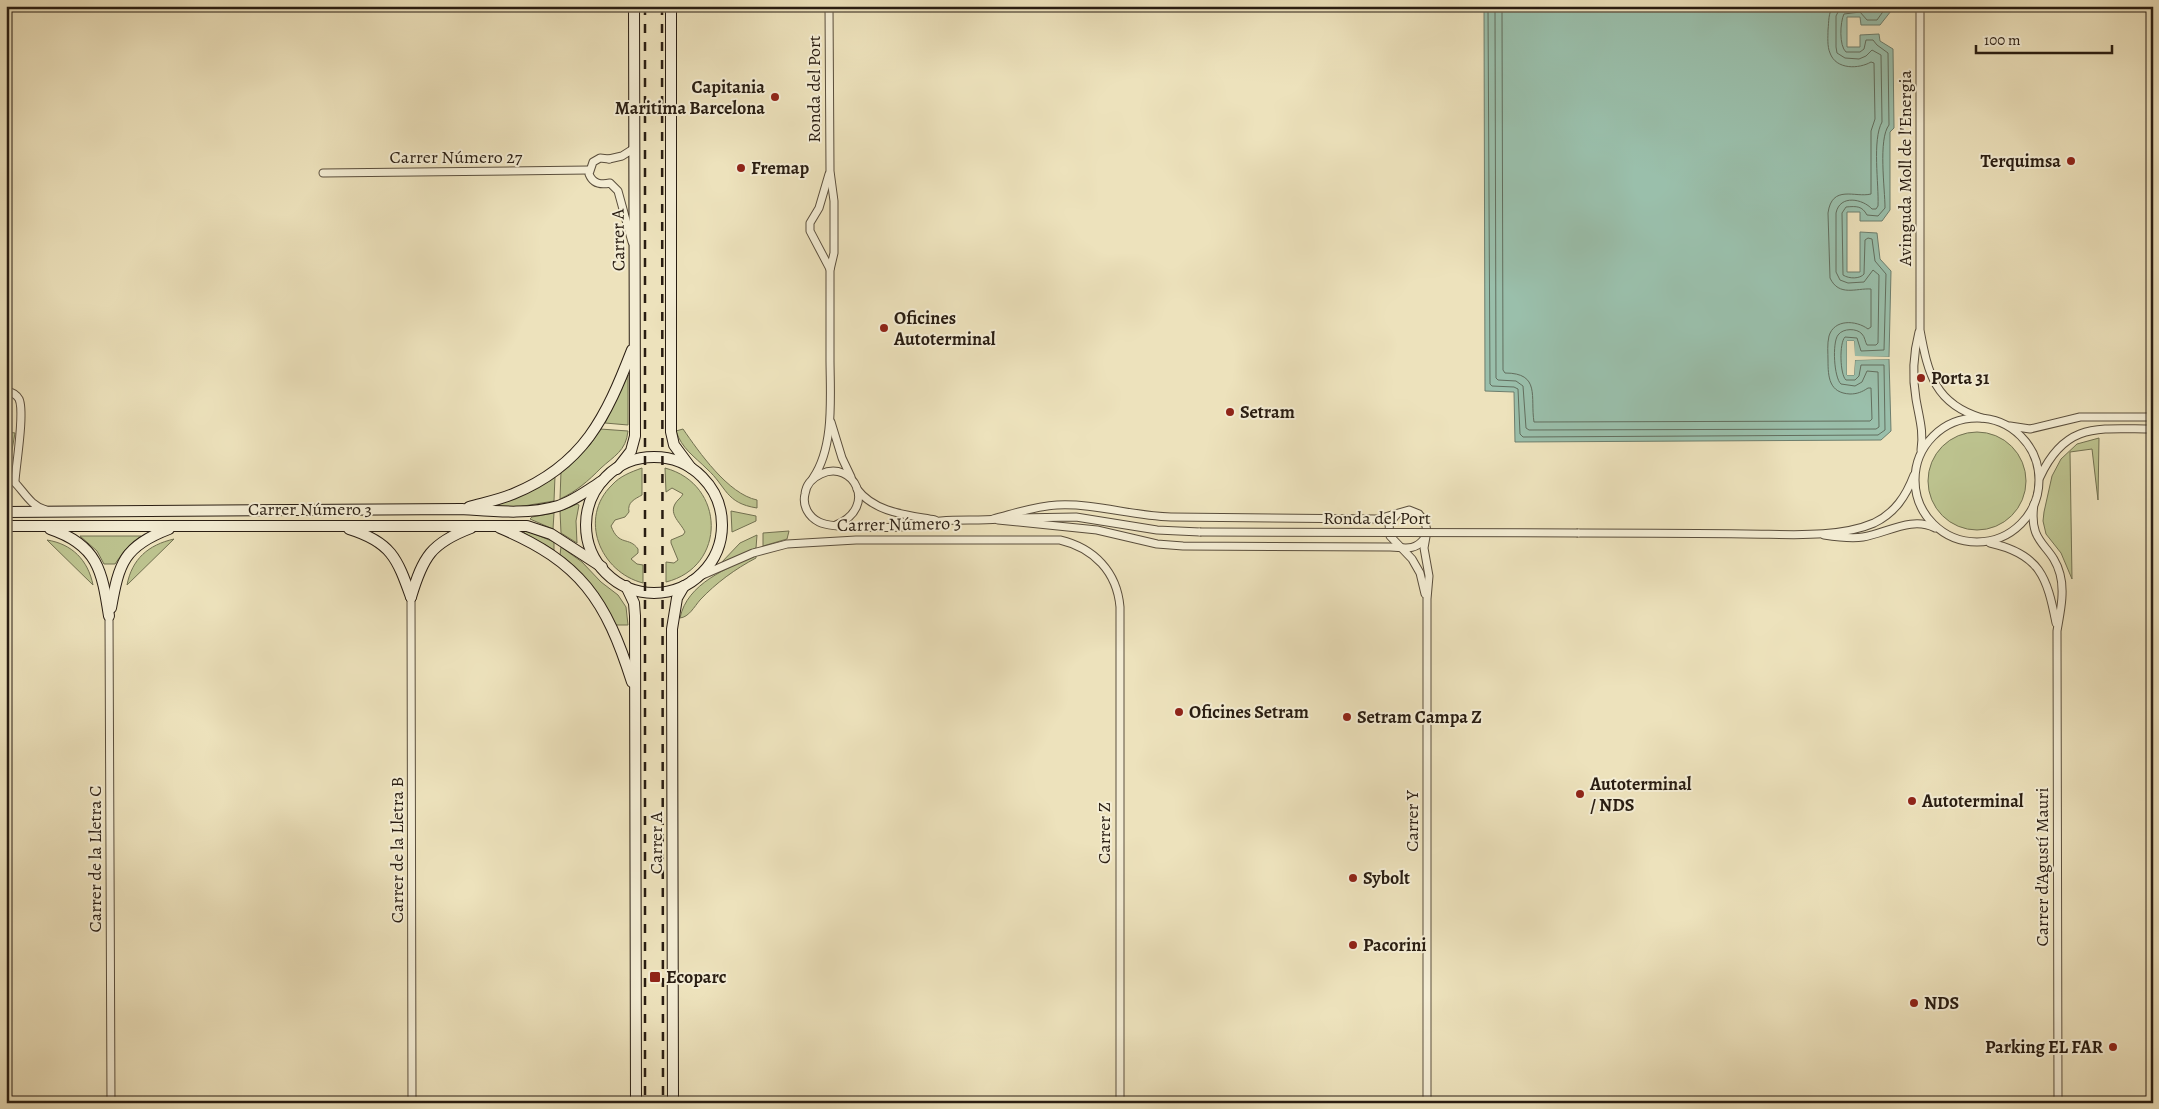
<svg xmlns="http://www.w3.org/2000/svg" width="2159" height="1109" font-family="Alegreya,serif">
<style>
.green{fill:#bcc28e;stroke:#727050}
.water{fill:#9abfab;stroke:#6d7e6e}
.pier{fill:#ede2bc}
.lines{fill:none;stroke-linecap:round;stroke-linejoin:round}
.shore{stroke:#626e5e;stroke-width:1}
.minor-casing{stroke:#5a4e3c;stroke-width:9}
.secondary-casing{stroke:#291d12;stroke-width:12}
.minor{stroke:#f3ecd3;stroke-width:7}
.secondary{stroke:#f3ecd3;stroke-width:10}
.rail{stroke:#291d12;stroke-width:2.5;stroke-dasharray:9 9;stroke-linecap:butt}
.minor-bridge-casing{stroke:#5a4e3c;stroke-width:9;stroke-linecap:butt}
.minor-bridge{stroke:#f3ecd3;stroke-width:7}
.poi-dot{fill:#8f2418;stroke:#f3ecd3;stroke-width:2}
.labels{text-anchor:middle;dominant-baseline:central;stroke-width:4;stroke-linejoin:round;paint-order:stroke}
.poi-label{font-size:18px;font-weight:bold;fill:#291d12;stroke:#f3ecd3;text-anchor:start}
.street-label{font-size:18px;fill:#291d12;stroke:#f3ecd3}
</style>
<rect width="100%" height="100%" fill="#ede2bc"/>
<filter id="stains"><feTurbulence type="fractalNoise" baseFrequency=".004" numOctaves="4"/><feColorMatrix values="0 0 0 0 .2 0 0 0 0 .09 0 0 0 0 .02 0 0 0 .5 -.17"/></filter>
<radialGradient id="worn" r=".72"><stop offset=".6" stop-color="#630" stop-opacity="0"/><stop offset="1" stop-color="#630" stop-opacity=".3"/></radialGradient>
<g class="green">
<polygon points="628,375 628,425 605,423"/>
<path d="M600 429 628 431C626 451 614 456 601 468 588 481 577 491 560 499L561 471 590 445Z"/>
<path d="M683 429C699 452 728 494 757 500V508C725 503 727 487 707 469 694 456 682 449 676 431Z"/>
<circle cx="1977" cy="481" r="49"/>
<polygon points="8,432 15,433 9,467 6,466"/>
<polygon points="2099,438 2098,500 2092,449 2070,452 2072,579 2061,553 2046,534 2043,521 2044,512 2052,476 2061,459 2077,444"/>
<path d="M642 468V495C635 499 627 502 629 512L625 517 615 520 611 526C619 547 629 536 638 549V553L631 559 637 564 643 565V583C600 572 578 518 612 485 620 476 631 472 642 468Z"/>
<path d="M665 468C726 484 727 567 666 582V562L674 563 678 560 671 543V540L683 535 685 532C681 523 669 515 675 504 677 500 681 498 683 494L672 488 666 492Z"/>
<polygon points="555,476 554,501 511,508 488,506"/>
<polygon points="577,504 579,505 576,521 577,543 561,533 560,511"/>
<polygon points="731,511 756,516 756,521 732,532"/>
<polygon points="554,513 553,529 530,519 532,517"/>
<polygon points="525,530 554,542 554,550 524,533"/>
<polygon points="789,531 787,539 763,546 763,533"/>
<polygon points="757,535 756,548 721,563 740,543"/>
<polygon points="80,536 141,536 142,537 124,551 115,564 104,564 97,551"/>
<path d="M174 539 127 585C132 559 148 545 174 539Z"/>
<path d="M47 540C72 544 88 560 93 585Z"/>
<path d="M561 547 582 562 601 582 618 595 626 607 628 625H615C602 597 584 575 560 555Z"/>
<path d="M756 555V558C735 569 716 583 700 600 694 607 689 617 680 618 687 583 728 568 756 555Z"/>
</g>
<polygon class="water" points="1484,6 1892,6 1891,11 1880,25 1861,25 1860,17 1847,17 1847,47 1860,47 1860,35 1879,34 1880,41 1893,49 1894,128 1890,132 1890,210 1882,221 1860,221 1860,212 1847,212 1847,272 1860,272 1860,232 1877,233 1880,259 1891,271 1889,357 1854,357 1854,341 1847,341 1847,375 1854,375 1855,360 1889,359 1891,431 1881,440 1515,442 1514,392 1485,391"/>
<polygon class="pier" points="1847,341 1854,341 1855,356 1892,357 1892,359 1855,360 1854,375 1847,375"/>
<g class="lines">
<g class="shore">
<path d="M1488 6 1490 384 1492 386 1514 387 1518 389 1520 434 1523 437 1878 435 1885 430 1884 365H1861L1859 376 1855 380H1846C1840 375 1839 343 1845 337L1857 338 1861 351 1884 350 1886 274 1875 261 1872 239 1868 238 1865 240 1864 274C1860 279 1849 279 1843 275L1842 213 1846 207C1857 206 1862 206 1867 215L1878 216 1885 208C1885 189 1878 139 1889 125L1888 53 1877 45 1873 40H1866L1864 49 1860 52H1846C1839 46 1840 22 1844 14L1860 12 1867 20H1877L1887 6"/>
<path d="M1495 6 1496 378 1498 380 1516 381 1523 386 1526 428 1529 430 1876 429 1879 427 1878 372 1867 371 1862 382 1855 386 1841 384C1834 378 1832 343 1838 335 1843 328 1857 328 1862 334 1865 337 1865 342 1867 345H1876L1878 343 1879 275 1873 270 1864 282 1848 283 1840 280 1836 272V213C1840 194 1863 199 1872 209H1876L1878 206C1879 184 1872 140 1882 122L1881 55 1872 50 1866 56 1859 59 1845 58 1837 53 1836 47V16L1839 10 1845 6"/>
<path d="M1502 6 1503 370 1505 373C1541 373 1530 397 1534 422L1870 421 1872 419 1871 388H1868C1862 392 1857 394 1850 394 1829 393 1828 377 1828 360 1828 353 1827 344 1829 336 1834 319 1856 320 1868 329L1871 327V289C1856 288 1839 297 1830 278L1828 213C1832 184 1855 198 1871 194V131L1875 119 1874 63 1871 62C1859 69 1836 70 1830 53 1827 46 1828 37 1828 30 1829 21 1828 14 1833 6"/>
</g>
<defs>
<g id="minor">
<path d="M1920 6V330C1928 374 1935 404 1982 418"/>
<path d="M609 159 600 158 593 162 589 174C593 184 601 185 610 183L618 191 632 242"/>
<polyline points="609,159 622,156 633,149"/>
<polyline points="323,173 589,170"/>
<polyline points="829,174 819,208 810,223 810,231 830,269"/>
<path d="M1919 332C1913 355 1912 376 1916 399 1919 417 1924 432 1921 450"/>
<path d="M6 391C12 392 16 394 19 399 25 412 16 465 15 481"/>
<circle cx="1977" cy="480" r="62"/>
<polyline points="831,422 842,458 851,477"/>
<polyline points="2010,426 2030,429 2080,417 2153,417"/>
<path d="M6 475C22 485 27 505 46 510"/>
<path d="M2040 477C2066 421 2099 429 2153 429"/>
<path d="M813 478C835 446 830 395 830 358 830 328 830 299 830 270L834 253V201L830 171 829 6"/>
<path d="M857 489C875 513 908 515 935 520"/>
<path d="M2034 504C2028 546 2052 543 2060 574 2065 592 2060 613 2057 631L2058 1103"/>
<polyline points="1397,514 1389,524 1390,536 1412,559 1420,573 1425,594"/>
<polyline points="1013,518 1076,517 1157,530 1200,532"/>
<path d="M993 519C1013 514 1035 506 1057 505 1095 503 1132 516 1171 517L1378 519 1409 510 1419 514 1425 522 1427 531 1424 548 1429 576 1427 599V1103"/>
<path d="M998 520 1097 530 1157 544 1183 546 1390 547C1403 547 1414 552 1424 539"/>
<path d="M836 525C879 507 853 459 821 474 812 478 806 485 805 494 802 506 809 517 819 522 833 529 893 528 910 526 921 525 930 522 941 521 960 519 979 521 998 519"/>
<path d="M1578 533C1634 533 1690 533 1746 534 1785 534 1837 539 1874 523 1895 513 1906 496 1914 475"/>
<path d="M1824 535C1837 537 1850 539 1863 537 1887 533 1912 516 1935 528"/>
<path d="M1990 543C2040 554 2047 577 2056 623"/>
<path d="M691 580 753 553 787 544 856 540H1060C1094 548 1117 572 1120 607V1103"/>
<polyline points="411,597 412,1103"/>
<polyline points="109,616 111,1103"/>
</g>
<g id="secondary">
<polyline points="671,6 671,432 674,445 691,468"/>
<circle cx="654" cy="525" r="68"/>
<polyline points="617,469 631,451 635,436 634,6"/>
<path d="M469 507C483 503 499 500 513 494 584 465 606 417 632 350"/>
<path d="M6 512 462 509C493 511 528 515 558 506 574 501 588 490 602 481"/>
<polyline points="6,526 527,526 551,534 602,567"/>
<path d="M500 528C581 562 606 600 632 682"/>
<path d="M50 529C98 545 102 571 109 616"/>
<path d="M349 529C391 542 397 558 411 597"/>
<polyline points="626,586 634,603 635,616 636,1103"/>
<path d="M411 597C423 557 431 543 471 528"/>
<path d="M111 608C119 563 124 546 169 529"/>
<polyline points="673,1103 672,629 677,598 684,586"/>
</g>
</defs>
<use href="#minor" class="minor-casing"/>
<use href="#secondary" class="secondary-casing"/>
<use href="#minor" class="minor"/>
<use href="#secondary" class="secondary"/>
<g class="rail">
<polyline points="645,6 645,1103"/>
<polyline points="662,6 663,1103"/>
</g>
<defs>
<polyline id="minor-bridge" points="1200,532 1578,533"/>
</defs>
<use href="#minor-bridge" class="minor-bridge-casing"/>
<use href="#minor-bridge" class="minor-bridge"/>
</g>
<g class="poi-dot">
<circle cx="775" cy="97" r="5"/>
<circle cx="2071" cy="161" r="5"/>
<circle cx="741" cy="168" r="5"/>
<circle cx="884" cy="328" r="5"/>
<circle cx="1921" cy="378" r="5"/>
<circle cx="1230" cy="412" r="5"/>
<circle cx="1179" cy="712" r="5"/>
<circle cx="1347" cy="717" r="5"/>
<circle cx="1580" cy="794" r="5"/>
<circle cx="1912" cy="801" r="5"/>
<circle cx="1353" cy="878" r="5"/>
<circle cx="1353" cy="945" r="5"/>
<rect x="649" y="971" width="12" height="12" rx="2.5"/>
<circle cx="1914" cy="1003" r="5"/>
<circle cx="2113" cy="1047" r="5"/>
</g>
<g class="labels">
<g class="poi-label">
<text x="765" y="87" text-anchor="end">Capitania<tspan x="765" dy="21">Maritima Barcelona</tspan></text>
<text x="2061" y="161" text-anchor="end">Terquimsa</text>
<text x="751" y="168">Fremap</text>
<text x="894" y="318">Oficines<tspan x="894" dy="21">Autoterminal</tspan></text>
<text x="1931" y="378">Porta 31</text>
<text x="1240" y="412">Setram</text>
<text x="1189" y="712">Oficines Setram</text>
<text x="1357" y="717">Setram Campa Z</text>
<text x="1590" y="784">Autoterminal<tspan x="1590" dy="21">/ NDS</tspan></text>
<text x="1922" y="801">Autoterminal</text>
<text x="1363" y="878">Sybolt</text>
<text x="1363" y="945">Pacorini</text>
<text x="666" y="977">Ecoparc</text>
<text x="1924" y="1003">NDS</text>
<text x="2103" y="1047" text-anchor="end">Parking EL FAR</text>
</g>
<g class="street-label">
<text transform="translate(814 89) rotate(-90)">Ronda del Port</text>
<text x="456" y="157">Carrer Número 27</text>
<text transform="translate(1905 168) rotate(-90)">Avinguda Moll de l'Energia</text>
<text transform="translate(618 240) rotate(-91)">Carrer A</text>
<text x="310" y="509">Carrer Número 3</text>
<text x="1377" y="518">Ronda del Port</text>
<text transform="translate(899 524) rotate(-1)">Carrer Número 3</text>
<text transform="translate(1412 821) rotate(-90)">Carrer Y</text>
<text transform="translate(1104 833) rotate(-90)">Carrer Z</text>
<text transform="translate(656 843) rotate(-90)">Carrer A</text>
<text transform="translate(397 850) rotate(-90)">Carrer de la Lletra B</text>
<text transform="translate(95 859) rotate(-90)">Carrer de la Lletra C</text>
<text transform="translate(2042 867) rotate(-90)">Carrer d'Agustí Mauri</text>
</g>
</g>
<rect width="2159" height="1109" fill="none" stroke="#ede2bc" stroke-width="25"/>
<rect x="8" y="8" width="2144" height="1094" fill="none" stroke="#291d12" stroke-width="2.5"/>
<rect x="12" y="12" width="2134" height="1084" fill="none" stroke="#291d12"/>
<path d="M1976 45v8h136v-8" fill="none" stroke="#291d12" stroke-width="2.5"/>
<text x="1984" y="45" font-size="15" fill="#291d12" stroke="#f3ecd3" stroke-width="4" paint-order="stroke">100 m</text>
<rect width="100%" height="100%" filter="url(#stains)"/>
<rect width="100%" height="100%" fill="url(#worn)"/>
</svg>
